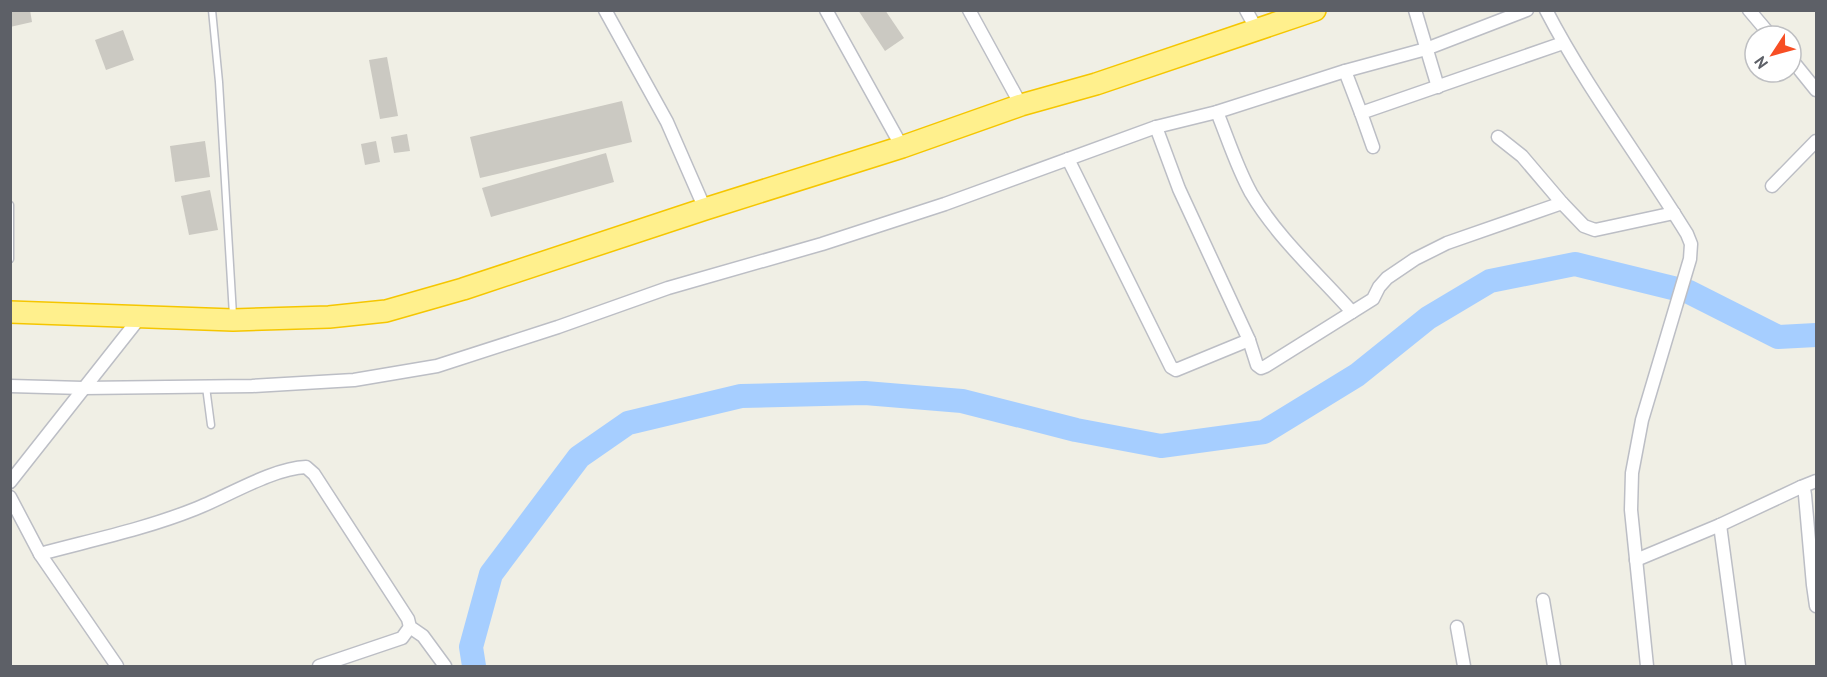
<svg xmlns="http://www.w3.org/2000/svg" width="1827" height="677" font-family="'PT Sans',sans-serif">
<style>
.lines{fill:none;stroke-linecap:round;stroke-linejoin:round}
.river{stroke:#a6ceff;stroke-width:24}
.building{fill:#cbc9c2}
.lane-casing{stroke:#bcbec5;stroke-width:9}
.street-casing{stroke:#bcbec5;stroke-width:15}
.highway-casing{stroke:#f5c600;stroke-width:24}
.lane{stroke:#fff;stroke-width:6}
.street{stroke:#fff;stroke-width:12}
.highway{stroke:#fff08d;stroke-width:21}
</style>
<rect width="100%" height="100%" fill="#f0efe5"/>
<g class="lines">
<polyline class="river" points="474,666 471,647 491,574 579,457 628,423 741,396 865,393 962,401 1076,430 1161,446 1264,432 1357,375 1428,318 1490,281 1575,264 1689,292 1778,337 1816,335"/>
</g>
<g class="building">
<polygon points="10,10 30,10 32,22 10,27"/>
<polygon points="858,10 885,10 904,38 885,51"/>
<polygon points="123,30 134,60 106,70 95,40"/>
<polygon points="387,57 398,116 380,119 369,60"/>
<polygon points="622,101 632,142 480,178 470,137"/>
<polygon points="407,134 410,151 394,153 391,137"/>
<polygon points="205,141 210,177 175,182 170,146"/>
<polygon points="376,141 380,162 365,165 361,144"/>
<polygon points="606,153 614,182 491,217 482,188"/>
<polygon points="210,190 218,230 189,235 181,196"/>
</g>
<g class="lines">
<defs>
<g id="lane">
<polyline points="212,10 219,82 233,315"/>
<polyline points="10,205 10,259"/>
<polyline points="206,387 211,425"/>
</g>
<g id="street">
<polyline points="605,10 667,122 705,209"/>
<polyline points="826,10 902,147"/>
<polyline points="969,10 1021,105"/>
<polyline points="1246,10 1257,30"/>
<polyline points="1415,10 1438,87"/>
<path d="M1546 10C1587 89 1641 159 1687 234L1691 244 1690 259 1642 420 1632 473 1631 510 1647 666"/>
<polyline points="1749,10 1771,36"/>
<polyline points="1791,59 1816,90"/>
<polyline points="1345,71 1361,113"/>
<path d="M1217 112C1228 139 1237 168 1251 193 1277 237 1318 274 1352 312"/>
<polyline points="1498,137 1522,156 1562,203"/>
<polyline points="1373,147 1361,113 1563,43"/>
<polyline points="1068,159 1171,367 1176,370 1249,340 1179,189 1156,127"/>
<polyline points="1772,186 1816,141"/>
<polyline points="1249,340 1257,365 1261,368 1266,366 1373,299 1379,287 1387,278 1415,259 1447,243 1562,203 1584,226 1595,230 1674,213"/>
<polyline points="10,386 83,388 252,386 354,380 437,366 558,327 668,288 822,244 945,204 1156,127 1217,112 1345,71 1426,49 1527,10"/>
<polyline points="10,482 141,316"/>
<polyline points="1801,487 1816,481"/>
<path d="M10 497 40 554C92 540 145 529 195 509 226 497 273 468 306 467L314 474 325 491 408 619 410 627 423 636 445 666"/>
<polyline points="1720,525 1739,666"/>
<polyline points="40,554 117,666"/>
<polyline points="1636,560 1720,525 1801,487 1804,489 1805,495 1813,585 1816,606"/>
<polyline points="1543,600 1554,666"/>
<polyline points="1457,627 1464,666"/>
<polyline points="319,666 402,638 410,627"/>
</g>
<polyline id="highway" points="10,312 233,320 329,317 386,311 463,289 705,209 902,147 1021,105 1096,84 1315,10"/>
</defs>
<use href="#lane" class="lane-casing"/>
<use href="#street" class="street-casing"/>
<use href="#highway" class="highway-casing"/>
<use href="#lane" class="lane"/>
<use href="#street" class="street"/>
<use href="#highway" class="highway"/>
</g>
<rect width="1827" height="677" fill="none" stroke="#5d6067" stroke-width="24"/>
<g transform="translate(1773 54) rotate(234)"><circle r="28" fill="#ffffff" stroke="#bebfc2" stroke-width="1.5"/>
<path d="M0-4.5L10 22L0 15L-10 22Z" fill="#f74e24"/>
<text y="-9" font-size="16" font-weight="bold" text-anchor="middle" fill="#5d6067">N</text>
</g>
</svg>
